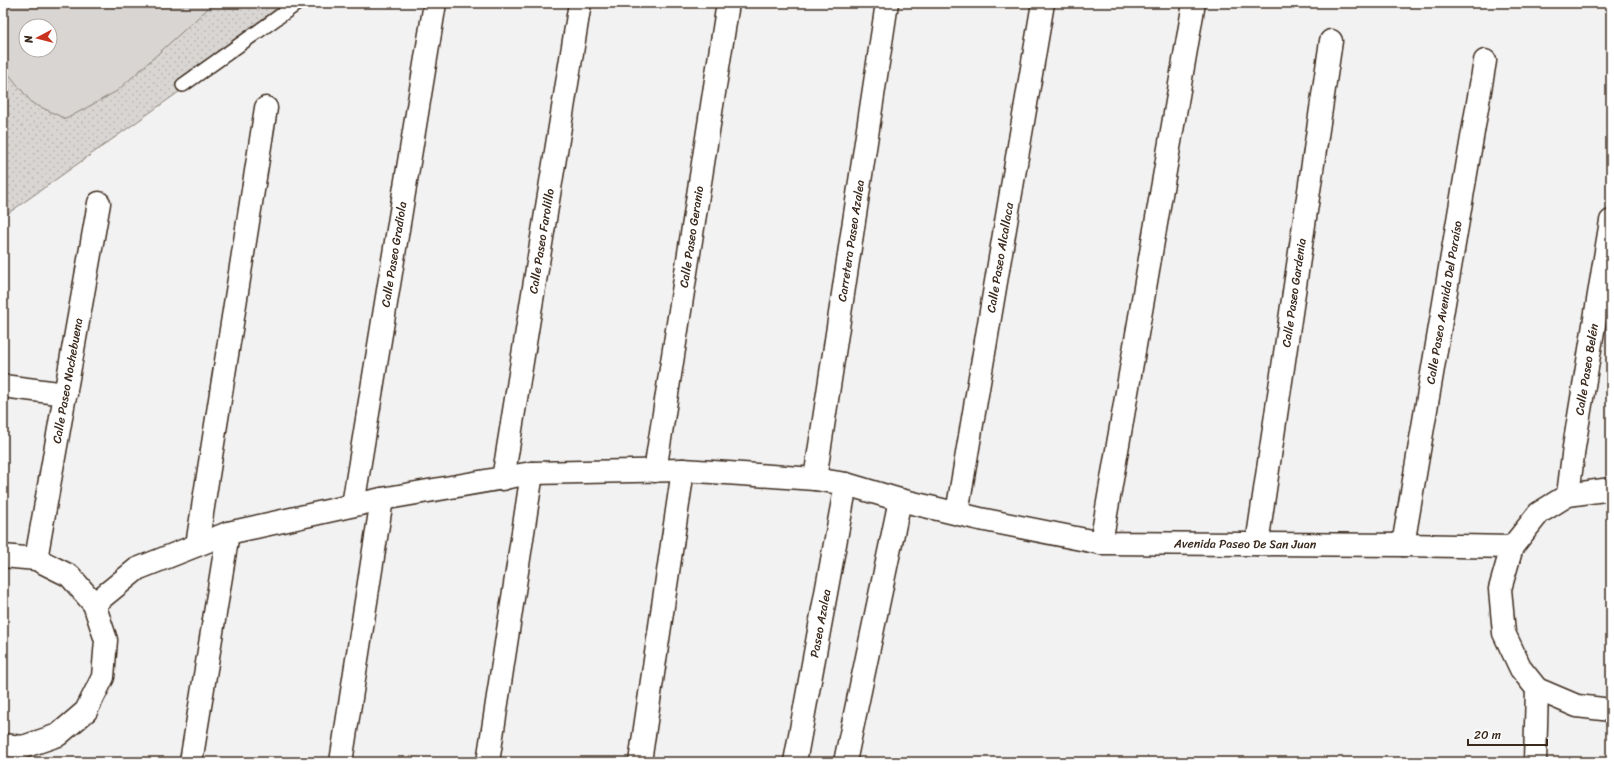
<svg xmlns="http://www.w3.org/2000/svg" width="1614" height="765" font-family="Sriracha,sans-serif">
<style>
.park{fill:url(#park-dots);stroke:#8a8078;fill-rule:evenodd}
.garden{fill:#d8d5d2;stroke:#8a8078;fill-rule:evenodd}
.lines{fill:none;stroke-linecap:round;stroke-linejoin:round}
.lane-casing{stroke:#3b2a1e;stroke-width:16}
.street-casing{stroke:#3b2a1e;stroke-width:25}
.lane{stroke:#fff;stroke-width:13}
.street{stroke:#fff;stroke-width:22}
.labels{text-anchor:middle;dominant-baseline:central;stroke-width:4;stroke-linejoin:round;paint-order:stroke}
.street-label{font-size:12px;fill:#3b2a1e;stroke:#fff}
</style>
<defs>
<pattern id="park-dots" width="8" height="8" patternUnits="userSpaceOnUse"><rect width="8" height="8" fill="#d8d5d2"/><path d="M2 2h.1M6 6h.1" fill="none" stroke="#bab7b4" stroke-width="1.8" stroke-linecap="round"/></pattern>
</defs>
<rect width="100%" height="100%" fill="#f3f2f2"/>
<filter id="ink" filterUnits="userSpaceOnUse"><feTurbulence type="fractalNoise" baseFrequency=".025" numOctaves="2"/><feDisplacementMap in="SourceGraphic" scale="8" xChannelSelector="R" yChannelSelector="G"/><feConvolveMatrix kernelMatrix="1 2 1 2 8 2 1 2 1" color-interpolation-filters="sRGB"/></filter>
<g filter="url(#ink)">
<path class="park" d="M3 3H304L3 217ZM26 26H50V50H26Z"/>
<path class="garden" d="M3 3H214L117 91 66 119 32 103 3 67ZM26 26H50V50H26Z"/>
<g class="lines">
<defs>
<polyline id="lane" points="183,85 298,3"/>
<g id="street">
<polyline points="3,386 66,394"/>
<path id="s1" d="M655 471 728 3"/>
<path id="s2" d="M503 479 580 3"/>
<path id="s3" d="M815 479 887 3"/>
<polyline points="1611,489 1568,495 1539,513 1512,547 1500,589 1504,633 1521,669 1537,689 1577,706 1611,710"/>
<path id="s4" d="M1568 495 1574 447 1611 221"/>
<path id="s5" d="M353 505 435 3"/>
<path id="s6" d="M957 513 1043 3"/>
<polyline points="1101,543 1194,3"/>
<path id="s7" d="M1257 544 1331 41"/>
<polyline points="197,545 266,108"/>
<path id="s8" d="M1403 545 1485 61"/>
<polyline points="3,556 36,559 70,576 94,604 106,640 103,677 86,711 58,735 23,747 3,745"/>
<path id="s9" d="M36 559 99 203"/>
<path id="s10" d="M94 604 137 569 228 533 382 499 532 473 683 470 815 479 846 484 900 500 980 519 1101 543 1403 545 1512 547"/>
<polyline points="191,762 228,533"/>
<polyline points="341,762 382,499"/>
<polyline points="488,762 532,473"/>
<polyline points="640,762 683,470"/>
<path id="s11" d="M795 762 846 484"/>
<polyline points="845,762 900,500"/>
<polyline points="1535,762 1537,689"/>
</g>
</defs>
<use href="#lane" class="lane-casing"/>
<use href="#street" class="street-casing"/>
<use href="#lane" class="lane"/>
<use href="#street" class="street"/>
</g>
</g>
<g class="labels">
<g class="street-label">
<text stroke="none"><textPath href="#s1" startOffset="237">Calle Paseo Geranio</textPath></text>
<text stroke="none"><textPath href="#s2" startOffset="241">Calle Paseo Farolillo</textPath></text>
<text stroke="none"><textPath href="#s3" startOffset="241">Carretera Paseo Azalea</textPath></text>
<text stroke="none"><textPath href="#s5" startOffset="254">Calle Paseo Gradiola</textPath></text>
<text stroke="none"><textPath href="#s6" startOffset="259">Calle Paseo Alcallaca</textPath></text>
<text stroke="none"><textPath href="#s7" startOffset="254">Calle Paseo Gardenia</textPath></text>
<text stroke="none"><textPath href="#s8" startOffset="246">Calle Paseo Avenida Del Paraíso</textPath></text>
<text stroke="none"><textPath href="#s4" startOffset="127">Calle Paseo Belén</textPath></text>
<text stroke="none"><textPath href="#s9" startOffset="181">Calle Paseo Nochebuena</textPath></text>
<text stroke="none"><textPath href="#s10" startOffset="1184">Avenida Paseo De San Juan</textPath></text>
<text stroke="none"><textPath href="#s11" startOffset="141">Paseo Azalea</textPath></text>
</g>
</g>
<rect width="1614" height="765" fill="none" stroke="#fff" stroke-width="16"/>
<rect x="8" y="8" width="1598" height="749" fill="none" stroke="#3b2a1e" stroke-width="1.5" filter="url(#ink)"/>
<g transform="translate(38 38) rotate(263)"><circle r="19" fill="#ffffff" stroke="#b1aaa5"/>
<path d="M0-3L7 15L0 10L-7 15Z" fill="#c8321e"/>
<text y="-6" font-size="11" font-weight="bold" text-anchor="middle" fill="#3b2a1e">N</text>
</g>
<path d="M1468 739v6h79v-6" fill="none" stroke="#3b2a1e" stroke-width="2"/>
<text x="1474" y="739" font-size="12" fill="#3b2a1e" stroke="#ffffff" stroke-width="3" paint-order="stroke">20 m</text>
</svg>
